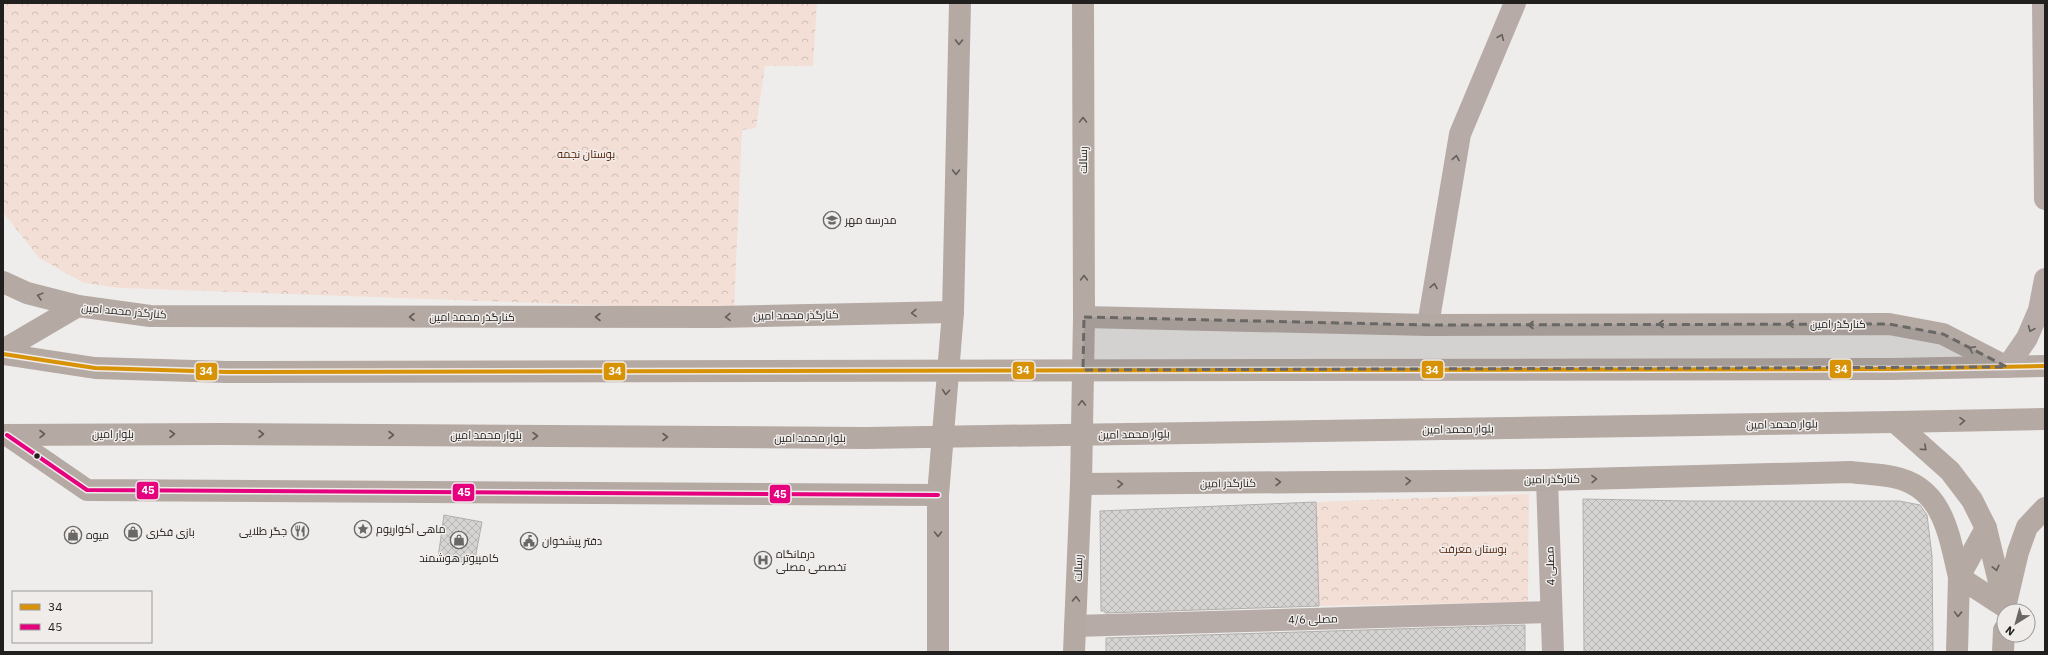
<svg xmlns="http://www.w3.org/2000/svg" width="2048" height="655" font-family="'IBM Plex Sans',Cairo,sans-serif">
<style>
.park{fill:url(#park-crowns)}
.building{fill:url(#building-cross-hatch);stroke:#b1afae}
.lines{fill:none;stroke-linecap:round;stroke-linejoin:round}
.street{stroke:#b6aba6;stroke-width:22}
.secondary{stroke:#b5a9a4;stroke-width:22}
.primary{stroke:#b8aca8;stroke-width:22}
.secondary-bridge{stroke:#b5a9a4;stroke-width:22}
.bus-1-casing{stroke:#f0ecea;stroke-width:7}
.bus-2-casing{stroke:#f0ecea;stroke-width:7}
.bus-1{stroke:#d79205;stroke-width:4}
.bus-2{stroke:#e5007d;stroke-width:4}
.oneway{stroke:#645f5c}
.oneway2{stroke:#645e5b}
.oneway3{stroke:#655f5d}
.marked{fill:#696866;fill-opacity:0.2;stroke:#696866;stroke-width:3;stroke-dasharray:8 5;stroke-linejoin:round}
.bus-dot{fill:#21201f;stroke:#f0ecea;stroke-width:1.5}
.labels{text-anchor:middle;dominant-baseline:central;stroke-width:3;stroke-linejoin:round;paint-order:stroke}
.park-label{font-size:11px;fill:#521d02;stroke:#f0ecea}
.street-label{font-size:11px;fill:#21201f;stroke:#f0ecea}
.poi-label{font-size:11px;fill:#21201f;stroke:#f0ecea;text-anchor:start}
.line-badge{stroke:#f0ecea;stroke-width:1.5}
.badge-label{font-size:11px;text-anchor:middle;font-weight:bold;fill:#fff}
</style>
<defs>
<pattern id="park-crowns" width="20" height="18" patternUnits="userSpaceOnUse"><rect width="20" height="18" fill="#f3dfd6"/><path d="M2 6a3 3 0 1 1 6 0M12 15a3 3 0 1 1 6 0" fill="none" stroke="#d0bfb7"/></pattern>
<pattern id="building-cross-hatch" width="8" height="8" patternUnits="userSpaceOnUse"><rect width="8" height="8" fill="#d5d4d2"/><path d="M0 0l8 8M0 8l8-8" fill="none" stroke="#b7b6b4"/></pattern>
</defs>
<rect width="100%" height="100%" fill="#efedeb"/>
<g class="park">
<polygon points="3,3 817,3 813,66 765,66 756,128 742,130 734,310 120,288 84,283 39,258 3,212"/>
<polygon points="1529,494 1528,602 1319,606 1316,502"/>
</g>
<g class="building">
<polygon points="1583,499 1689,501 1899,501 1920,505 1927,515 1932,556 1933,652 1584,652"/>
<polygon points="1316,502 1319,606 1105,613 1105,611 1101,611 1100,511"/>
<polygon points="444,515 482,522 474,564 438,558"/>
<polygon points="1525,625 1525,652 1106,652 1106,638"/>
</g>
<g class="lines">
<g class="street">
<polyline points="1428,325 1460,134 1515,3"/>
<polyline points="1547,480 1553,652"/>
<polyline points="1075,626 1551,612"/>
</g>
<g class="secondary">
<polyline points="3,282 27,293 78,306"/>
<polyline points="1084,317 1428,325 1889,324 1943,334 2007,367"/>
<polyline points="3,350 78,306 150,316 718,317 953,312"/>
<polyline points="3,354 95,368 227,372"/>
<polyline points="1891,369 2045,366"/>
<polyline points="1895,422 1950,471 1972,500 1986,528 2005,607"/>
<polyline points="1895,422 2045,419"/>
<polyline points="4,435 222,434"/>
<polyline points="7,435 87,490 938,495"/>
<path d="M1081 484 1547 480 1851 472C1865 474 1879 474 1893 477 1944 487 1949 536 1959 577"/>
<polyline points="1959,577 2005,607"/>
<polyline points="2006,603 2018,552 2027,527 2045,508"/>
<polyline points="938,652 938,495 953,312 960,3"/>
<polyline points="1074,652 1081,484 1084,317 1083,3"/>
<polyline points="1957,652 1959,577 1986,528"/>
<polyline points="2003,652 2004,630"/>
</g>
<g class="primary">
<polyline points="2043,3 2045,199"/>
<polyline points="2007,367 2027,338 2039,310 2045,279"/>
</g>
<g class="secondary-bridge">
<polyline points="227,372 1891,369"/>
<polyline points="222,434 865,438 1895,422"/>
</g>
<defs>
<polyline id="bus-1" points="3,354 95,368 227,372 1891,369 2045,366"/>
<polyline id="bus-2" points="7,435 87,490 938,495"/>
</defs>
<use href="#bus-1" class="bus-1-casing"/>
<use href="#bus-2" class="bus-2-casing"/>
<use href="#bus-1" class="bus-1"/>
<use href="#bus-2" class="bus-2"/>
</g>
<defs><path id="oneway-chevron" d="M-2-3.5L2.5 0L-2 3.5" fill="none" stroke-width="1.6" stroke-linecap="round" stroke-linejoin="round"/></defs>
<g class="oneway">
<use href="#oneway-chevron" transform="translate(1501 37) rotate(-67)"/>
<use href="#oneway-chevron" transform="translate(1456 158) rotate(-80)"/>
<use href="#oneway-chevron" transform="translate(1434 286) rotate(-80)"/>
</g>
<g class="oneway2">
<use href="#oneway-chevron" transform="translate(959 42) rotate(91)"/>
<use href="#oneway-chevron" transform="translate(1083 120) rotate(-90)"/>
<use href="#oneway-chevron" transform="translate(956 172) rotate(91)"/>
<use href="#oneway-chevron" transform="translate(1084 278) rotate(-90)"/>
<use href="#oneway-chevron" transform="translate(40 296) rotate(-165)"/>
<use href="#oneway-chevron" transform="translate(914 313) rotate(179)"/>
<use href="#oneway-chevron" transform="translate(412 317) rotate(-180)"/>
<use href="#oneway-chevron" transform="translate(598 317) rotate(-180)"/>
<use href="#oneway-chevron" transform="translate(728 317) rotate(179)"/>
<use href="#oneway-chevron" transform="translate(1661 324) rotate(180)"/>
<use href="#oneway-chevron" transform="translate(1791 324) rotate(180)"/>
<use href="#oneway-chevron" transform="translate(1531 325) rotate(180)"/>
<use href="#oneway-chevron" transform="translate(1972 349) rotate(-153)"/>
<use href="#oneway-chevron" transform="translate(946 392) rotate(95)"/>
<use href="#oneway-chevron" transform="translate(1082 403) rotate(-89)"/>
<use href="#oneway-chevron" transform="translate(1962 421) rotate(-1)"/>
<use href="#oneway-chevron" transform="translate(42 434)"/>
<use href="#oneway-chevron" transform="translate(172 434)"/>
<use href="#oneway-chevron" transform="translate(261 434)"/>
<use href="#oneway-chevron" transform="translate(391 435)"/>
<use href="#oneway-chevron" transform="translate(535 436)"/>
<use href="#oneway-chevron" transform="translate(665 437)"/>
<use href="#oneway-chevron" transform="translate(1924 448) rotate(42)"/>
<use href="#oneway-chevron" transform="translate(1594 479) rotate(-1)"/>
<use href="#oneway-chevron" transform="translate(1408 481) rotate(-1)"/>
<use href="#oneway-chevron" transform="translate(1278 482) rotate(-1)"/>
<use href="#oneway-chevron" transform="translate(1120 484) rotate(-1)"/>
<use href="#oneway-chevron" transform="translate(938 534) rotate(90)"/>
<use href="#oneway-chevron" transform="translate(1996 568) rotate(76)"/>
<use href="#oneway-chevron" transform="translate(1076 599) rotate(-88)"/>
<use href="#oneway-chevron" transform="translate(1958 614) rotate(92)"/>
</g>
<use class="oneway3" href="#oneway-chevron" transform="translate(2031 329) rotate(113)"/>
<path class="marked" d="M1084 317 1428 325 1889 324 1943 334 2007 367 1083 370Z"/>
<defs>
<symbol id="school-ring" viewBox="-11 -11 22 22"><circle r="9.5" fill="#f0ecea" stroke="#696866" stroke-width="1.5"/><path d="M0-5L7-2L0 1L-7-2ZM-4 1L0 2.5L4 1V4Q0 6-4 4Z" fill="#696866"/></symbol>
<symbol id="sight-ring" viewBox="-11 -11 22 22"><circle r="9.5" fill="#f0ecea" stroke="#696866" stroke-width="1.5"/><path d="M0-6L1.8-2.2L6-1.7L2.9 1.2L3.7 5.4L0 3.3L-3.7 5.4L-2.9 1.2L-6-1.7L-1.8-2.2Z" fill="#696866"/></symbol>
<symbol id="restaurant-ring" viewBox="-11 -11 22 22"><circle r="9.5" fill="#f0ecea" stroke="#696866" stroke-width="1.5"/><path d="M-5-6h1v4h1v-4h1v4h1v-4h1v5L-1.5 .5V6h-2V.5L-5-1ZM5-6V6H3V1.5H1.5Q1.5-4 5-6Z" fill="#696866"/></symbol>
<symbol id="shop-ring" viewBox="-11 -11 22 22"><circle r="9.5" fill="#f0ecea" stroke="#696866" stroke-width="1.5"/><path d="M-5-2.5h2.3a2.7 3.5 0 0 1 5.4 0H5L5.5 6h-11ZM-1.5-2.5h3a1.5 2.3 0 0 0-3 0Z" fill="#696866"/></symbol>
<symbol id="civic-ring" viewBox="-11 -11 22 22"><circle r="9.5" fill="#f0ecea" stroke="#696866" stroke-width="1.5"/><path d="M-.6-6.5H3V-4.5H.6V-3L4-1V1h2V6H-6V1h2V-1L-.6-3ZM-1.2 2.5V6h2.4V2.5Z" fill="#696866"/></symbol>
<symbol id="hospital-ring" viewBox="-11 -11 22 22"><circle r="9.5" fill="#f0ecea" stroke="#696866" stroke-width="1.5"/><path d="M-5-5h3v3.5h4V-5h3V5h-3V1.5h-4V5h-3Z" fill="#696866"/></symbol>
</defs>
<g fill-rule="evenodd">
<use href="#school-ring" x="822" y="210" width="20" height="20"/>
<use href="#sight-ring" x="353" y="519" width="20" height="20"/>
<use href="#restaurant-ring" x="290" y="521" width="20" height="20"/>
<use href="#shop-ring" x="123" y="522" width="20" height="20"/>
<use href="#shop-ring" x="63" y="525" width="20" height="20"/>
<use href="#shop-ring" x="449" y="530" width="20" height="20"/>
<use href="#civic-ring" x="519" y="531" width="20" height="20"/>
<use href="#hospital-ring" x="753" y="550" width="20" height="20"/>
</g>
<circle class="bus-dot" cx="37" cy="456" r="3.5"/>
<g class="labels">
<g class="park-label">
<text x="586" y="154">بوستان نجمه</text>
<text x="1473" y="549">بوستان معرفت</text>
</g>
<g class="street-label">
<text transform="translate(1083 160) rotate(-90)">رسالت</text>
<text transform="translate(124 311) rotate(5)">کنارگذر محمد امین</text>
<text transform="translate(796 315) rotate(-1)">کنارگذر محمد امین</text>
<text x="472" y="317">کنارگذر محمد امین</text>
<text x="1838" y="324">کنارگذر امین</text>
<text transform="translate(1782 424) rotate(-1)">بلوار محمد امین</text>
<text transform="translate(1458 429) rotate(-1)">بلوار محمد امین</text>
<text x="113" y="434">بلوار امین</text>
<text transform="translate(1134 434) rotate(-1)">بلوار محمد امین</text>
<text x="486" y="435">بلوار محمد امین</text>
<text x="810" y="438">بلوار محمد امین</text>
<text transform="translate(1552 479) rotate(-1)">کنارگذر امین</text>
<text transform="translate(1228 483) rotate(-1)">کنارگذر امین</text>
<text transform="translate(1550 566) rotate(-92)">مصلی 4</text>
<text transform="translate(1078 568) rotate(-88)">رسالت</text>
<text transform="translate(1313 619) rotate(-2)">مصلی 4/6</text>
</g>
<g class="poi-label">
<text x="845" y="220">مدرسه مهر</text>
<text x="376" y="529">ماهی آکواریوم</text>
<text x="287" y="531" text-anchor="end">جگر طلایی</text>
<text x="146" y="532">بازی فکری</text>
<text x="86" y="535">میوه</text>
<text x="542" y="541">دفتر پیشخوان</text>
<text x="776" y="554">درمانگاه<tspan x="776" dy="13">تخصصی مصلی</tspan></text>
<text x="459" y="558" text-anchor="middle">کامپیوتر هوشمند</text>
</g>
</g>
<g class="line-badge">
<rect x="1829" y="359" width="23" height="20" rx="4" fill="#d79205"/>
<rect x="1421" y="360" width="23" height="19" rx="4" fill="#d79205"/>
<rect x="1012" y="361" width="23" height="19" rx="4" fill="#d79205"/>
<rect x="603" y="362" width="23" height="19" rx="4" fill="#d79205"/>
<rect x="195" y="362" width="23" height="19" rx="4" fill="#d79205"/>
<rect x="136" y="481" width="23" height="19" rx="4" fill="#e5007d"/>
<rect x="452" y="483" width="23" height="19" rx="4" fill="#e5007d"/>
<rect x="769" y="484" width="22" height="20" rx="4" fill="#e5007d"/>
</g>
<g class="badge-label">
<text x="1841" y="373">34</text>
<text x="1432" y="374">34</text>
<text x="1023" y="374">34</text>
<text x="615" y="375">34</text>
<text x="206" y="375">34</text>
<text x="148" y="494">45</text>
<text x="464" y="496">45</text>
<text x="780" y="498">45</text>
</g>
<rect width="2048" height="655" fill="none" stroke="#21201f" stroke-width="8"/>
<rect x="12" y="591" width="140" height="52" fill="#f0ecea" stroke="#9d9a99"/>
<rect x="20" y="604" width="20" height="6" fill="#d79205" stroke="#9d9a99"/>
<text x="48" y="611" font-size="12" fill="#21201f">34</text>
<rect x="20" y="624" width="20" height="6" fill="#e5007d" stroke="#9d9a99"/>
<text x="48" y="631" font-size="12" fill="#21201f">45</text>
<g transform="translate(2016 623) rotate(217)"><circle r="19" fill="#f0ecea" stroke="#9d9a99"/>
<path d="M0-3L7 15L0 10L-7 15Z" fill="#696866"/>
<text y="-6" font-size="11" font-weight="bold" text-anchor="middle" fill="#21201f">N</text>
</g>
</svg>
